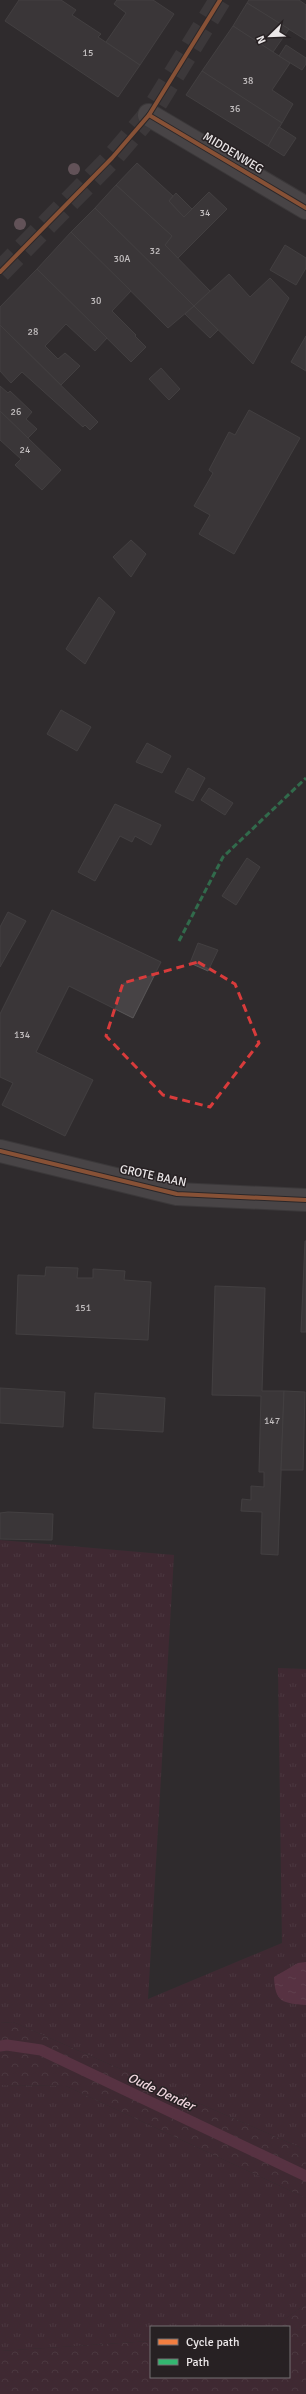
<svg xmlns="http://www.w3.org/2000/svg" width="306" height="2394" font-family="Signika,sans-serif">
<style>
.grass{fill:url(#grass-tufts)}
.forest{fill:url(#forest-crowns)}
.water{fill:url(#water-ripples)}
.lines{fill:none;stroke-linecap:round;stroke-linejoin:round}
.stream{stroke:#883b5c;stroke-width:11}
.building{fill:#474345;stroke:#5a5758}
.minor-tunnel{stroke:#4c484a;stroke-width:22;stroke-dasharray:22 11;stroke-linecap:butt}
.minor-casing{stroke:#4a4749;stroke-width:24}
.minor{stroke:#666364;stroke-width:22}
.quiet{stroke:#33b770;stroke-width:3;stroke-dasharray:6 3;stroke-linecap:butt}
.cycleway-casing{stroke:#272123;stroke-width:6}
.cycleway{stroke:#f27e40;stroke-width:4}
.tree{fill:#a0828d}
.marked{fill:none;stroke:#d83b3b;stroke-width:3;stroke-dasharray:8 5;stroke-linejoin:round}
.labels{text-anchor:middle;dominant-baseline:central;stroke-width:3;stroke-linejoin:round;paint-order:stroke}
.number-label{font-size:10px;fill:#c2bebf}
.street-label{font-size:12px;fill:#ebe7e8;stroke:#272123}
.water-label{font-size:13px;font-style:italic;fill:#f0d6de;stroke:#272123}
</style>
<defs>
<pattern id="grass-tufts" width="24" height="20" patternUnits="userSpaceOnUse"><rect width="24" height="20" fill="#532739"/><path d="M3 7l-1-3M5 7V3M7 7l1-3M15 17l-1-3M17 17v-4M19 17l1-3" fill="none" stroke="#6c4656"/></pattern>
<pattern id="forest-crowns" width="20" height="18" patternUnits="userSpaceOnUse"><rect width="20" height="18" fill="#532739"/><path d="M2 6a3 3 0 1 1 6 0M12 15a3 3 0 1 1 6 0" fill="none" stroke="#6c4656"/></pattern>
<pattern id="water-ripples" width="26" height="14" patternUnits="userSpaceOnUse"><rect width="26" height="14" fill="#883b5c"/><path d="M2 4q2-2 4 0t4 0M15 11q2-2 4 0t4 0" fill="none" stroke="#995773"/></pattern>
</defs>
<rect width="100%" height="100%" fill="#302c2e"/>
<g class="grass">
<polygon points="0,1540 174,1555 148,1999 282,1943 278,1668 306,1669 306,2150 13,2022 0,2023"/>
<polygon points="0,2085 66,2086 306,2198 306,2304 274,2327 151,2327 151,2341 0,2351"/>
</g>
<g class="forest">
<polygon points="13,2022 306,2150 306,2198 66,2086 0,2085 0,2023"/>
<polygon points="306,2304 306,2394 0,2394 0,2351 151,2341 151,2377 289,2377 289,2327 274,2327"/>
</g>
<path class="water" d="M306 1962V2005C283 2003 275 2003 274 1977L298 1963Z"/>
<g class="lines">
<polyline class="stream" points="0,2046 7,2045 41,2050 306,2176"/>
</g>
<g class="building">
<polygon points="19,0 61,0 76,10 72,15 101,34 98,37 140,65 118,97 5,21"/>
<polygon points="117,0 153,0 174,14 140,65 106,42 126,13 114,4"/>
<polygon points="249,0 299,0 306,5 306,40 247,3"/>
<polygon points="247,3 289,29 273,52 233,26"/>
<polygon points="233,26 290,63 272,90 293,104 282,123 202,71"/>
<polygon points="286,45 306,58 306,64 302,70 279,56"/>
<polygon points="202,71 282,123 268,146 186,95"/>
<polygon points="279,127 296,138 284,156 268,146"/>
<polygon points="137,163 173,196 169,201 184,217 209,192 227,209 178,258 165,245 172,236 116,185"/>
<polygon points="116,185 172,236 165,245 210,291 194,306 95,208"/>
<polygon points="176,193 192,209 184,217 169,201"/>
<polygon points="95,208 194,306 168,328 71,232"/>
<polygon points="71,232 131,291 112,311 136,335 135,336 146,347 131,362 37,269"/>
<polygon points="285,245 306,258 306,268 296,285 270,270"/>
<polygon points="37,269 107,338 95,351 66,324 45,346 58,359 65,353 80,366 61,385 0,325 0,307"/>
<polygon points="229,274 250,297 270,278 289,298 253,364 194,306"/>
<polygon points="194,306 218,330 210,338 185,314"/>
<polygon points="0,325 98,422 90,430 85,425 83,427 22,372 11,383 0,371"/>
<polygon points="306,336 306,371 291,362"/>
<polygon points="161,368 180,389 169,400 149,379"/>
<polygon points="0,386 8,393 10,391 32,412 26,419 37,429 28,438 0,411"/>
<polygon points="249,410 300,438 234,554 199,534 210,515 194,506 213,473 209,470 229,432 235,435"/>
<polygon points="0,411 61,470 42,490 15,465 21,459 0,440"/>
<polygon points="131,540 146,554 131,577 113,557"/>
<polygon points="99,597 115,612 85,664 66,649"/>
<polygon points="61,710 91,727 77,751 47,734"/>
<polygon points="147,743 171,756 162,773 136,762"/>
<polygon points="188,768 205,778 193,801 175,792"/>
<polygon points="209,788 233,803 225,815 201,800"/>
<polygon points="115,804 161,825 151,845 135,836 132,842 120,836 95,881 78,872"/>
<polygon points="247,858 260,867 236,905 222,896"/>
<polygon points="52,910 161,962 133,1018 69,986 36,1052 93,1080 65,1136 2,1105 13,1083 0,1077 0,1014"/>
<polygon points="8,912 26,921 0,967 0,927"/>
<polygon points="198,943 218,950 208,971 190,963"/>
<polygon points="305,1241 306,1241 306,1332 301,1332"/>
<polygon points="46,1267 78,1268 77,1278 93,1278 93,1269 125,1271 124,1280 151,1282 148,1340 16,1334 18,1275 45,1276"/>
<polygon points="215,1286 265,1288 262,1391 284,1391 278,1555 261,1554 262,1512 241,1511 242,1499 251,1500 251,1486 264,1487 264,1472 259,1472 261,1396 212,1395"/>
<polygon points="0,1388 65,1392 63,1427 0,1423"/>
<polygon points="284,1391 305,1392 303,1470 281,1470"/>
<polygon points="95,1393 165,1398 163,1432 93,1428"/>
<polygon points="8,1512 53,1514 52,1540 0,1539 0,1513"/>
</g>
<g class="lines">
<polyline class="minor-tunnel" points="0,272 112,158 149,115 220,0"/>
<defs>
<g id="minor">
<polyline points="149,115 306,208"/>
<polyline points="0,1151 177,1194 306,1200"/>
</g>
</defs>
<use href="#minor" class="minor-casing"/>
<use href="#minor" class="minor"/>
<polyline class="quiet" points="179,941 223,857 306,778"/>
<defs>
<g id="cycleway">
<polyline points="149,115 306,208"/>
<polyline points="0,272 112,158 149,115 220,0"/>
<polyline points="0,1151 177,1194 306,1200"/>
</g>
</defs>
<use href="#cycleway" class="cycleway-casing"/>
<use href="#cycleway" class="cycleway"/>
</g>
<g class="tree">
<circle cx="74" cy="169" r="6"/>
<circle cx="20" cy="224" r="6"/>
</g>
<path d="M0 0H306V2394H0ZM198 962 235 984 259 1043 210 1107 163 1095 106 1036 123 983Z" fill="#302c2e" fill-opacity=".55" fill-rule="evenodd"/>
<path class="marked" d="M198 962 235 984 259 1043 210 1107 163 1095 106 1036 123 983Z"/>
<g class="labels">
<g class="number-label">
<text x="88" y="53">15</text>
<text x="248" y="81">38</text>
<text x="235" y="109">36</text>
<text x="205" y="213">34</text>
<text x="155" y="251">32</text>
<text x="122" y="259">30A</text>
<text x="96" y="301">30</text>
<text x="33" y="332">28</text>
<text x="16" y="412">26</text>
<text x="25" y="450">24</text>
<text x="22" y="1035">134</text>
<text x="83" y="1308">151</text>
<text x="272" y="1421">147</text>
</g>
<g class="street-label">
<text transform="translate(233 153) rotate(31)">MIDDENWEG</text>
<text transform="translate(153 1176) rotate(12)">GROTE BAAN</text>
</g>
<g class="water-label">
<text transform="translate(161 2092) rotate(25)">Oude Dender</text>
</g>
</g>
<rect x="150" y="2326" width="140" height="52" fill="#272123" stroke="#757072"/>
<rect x="158" y="2339" width="20" height="6" fill="#f27e40" stroke="#757072"/>
<text x="186" y="2346" font-size="12" fill="#ebe7e8">Cycle path</text>
<rect x="158" y="2359" width="20" height="6" fill="#33b770" stroke="#757072"/>
<text x="186" y="2366" font-size="12" fill="#ebe7e8">Path</text>
<g transform="translate(270 36) rotate(247)" stroke="#272123" stroke-width="3" paint-order="stroke">
<path d="M0-3L7 15L0 10L-7 15Z" fill="#ebe7e8"/>
<text y="-6" font-size="11" font-weight="bold" text-anchor="middle" fill="#ebe7e8">N</text>
</g>
</svg>
